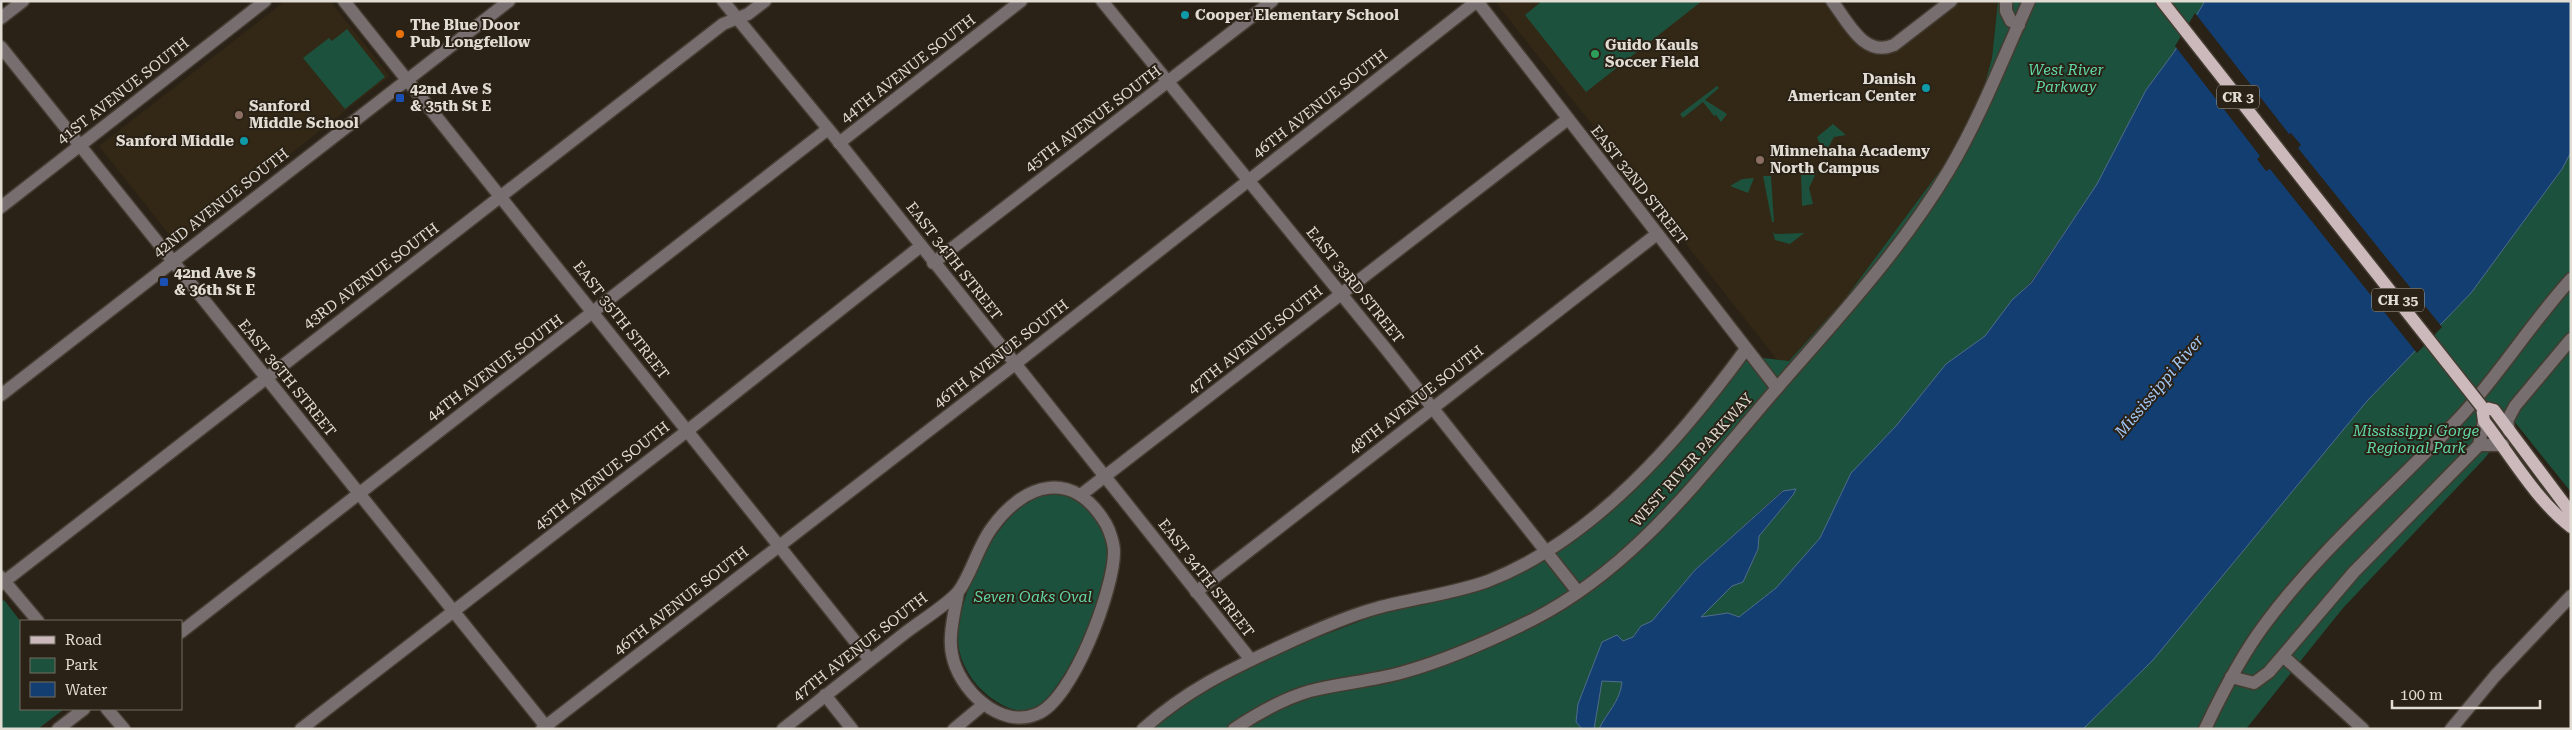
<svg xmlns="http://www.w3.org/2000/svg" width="2572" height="730" font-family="'Roboto Serif',serif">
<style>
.built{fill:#332715}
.green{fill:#1c523d}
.water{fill:#123e71;stroke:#506d8f}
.pier{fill:#2a2216}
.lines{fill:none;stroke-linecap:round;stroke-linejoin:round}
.minor-casing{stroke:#443c31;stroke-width:15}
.major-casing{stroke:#443c31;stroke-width:15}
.minor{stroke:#766e6f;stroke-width:12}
.major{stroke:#cbb9bc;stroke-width:12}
.major-bridge-casing{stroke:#443c31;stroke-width:15;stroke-linecap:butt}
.major-bridge{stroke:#cbb9bc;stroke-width:12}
.culture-dot{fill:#0f9aa8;stroke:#2a2216;stroke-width:2}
.food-dot{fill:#e8710a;stroke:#2a2216;stroke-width:2}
.leisure-dot{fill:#2e9e5b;stroke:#2a2216;stroke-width:2}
.transit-dot{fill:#1a4fb4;stroke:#2a2216;stroke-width:2}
.education-dot{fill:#8d6e63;stroke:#2a2216;stroke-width:2}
.labels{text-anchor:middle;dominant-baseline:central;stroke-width:4;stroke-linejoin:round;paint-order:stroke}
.shield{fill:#2a2216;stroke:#aaa49b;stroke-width:1}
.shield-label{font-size:14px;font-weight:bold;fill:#e1dcd4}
.poi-label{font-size:15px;font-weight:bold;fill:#e1dcd4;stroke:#2a2216;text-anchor:start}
.street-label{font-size:15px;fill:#e1dcd4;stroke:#2a2216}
.park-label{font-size:15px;font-style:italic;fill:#61d8a8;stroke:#2a2216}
.water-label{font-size:16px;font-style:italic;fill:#a3c8f7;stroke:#2a2216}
</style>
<rect width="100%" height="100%" fill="#2a2216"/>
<g class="built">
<polygon points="285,1 330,1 390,76 176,243 99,146"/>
<polygon points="1501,1 1825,1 1864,49 1881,56 1894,53 1960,1 1998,1 1992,58 1982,94 1961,138 1942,168 1844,300 1789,361 1778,361 1497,4"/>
</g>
<g class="green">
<polygon points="1542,1 1702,1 1586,92 1525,15"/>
<polygon points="1998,1 2205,1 2174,52 2146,90 2097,184 2030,283 2012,300 1985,336 1946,364 1896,426 1851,473 1820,538 1776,588 1739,617 1728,613 1701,617 1732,586 1743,582 1758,549 1759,536 1793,495 1795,489 1782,491 1695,570 1652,621 1641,626 1633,637 1623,641 1617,635 1602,642 1578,704 1576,722 1582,729 1153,729 1197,694 1295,646 1379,614 1457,596 1523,572 1549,558 1600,519 1746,356 1789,361 1844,300 1942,168 1961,138 1982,94 1992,58"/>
<polygon points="347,29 385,77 345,109 303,58 329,38 332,41"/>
<polygon points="1717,86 1719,88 1705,100 1727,114 1721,122 1716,115 1714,116 1703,102 1683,118 1680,114"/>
<polygon points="1833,124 1846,135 1834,137 1824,155 1817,137"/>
<polygon points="2571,152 2571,492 2514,421 2484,459 2343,608 2246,729 2083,729 2153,660 2367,401 2471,293 2562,169"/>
<polygon points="1801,171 1817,171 1809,188 1813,204 1802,206"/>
<polygon points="1763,176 1771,176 1774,222 1772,222"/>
<polygon points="1754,178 1748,193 1730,186 1742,179"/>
<polygon points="1773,232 1775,234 1804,233 1790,244 1775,240"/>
<path d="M1059 493C1064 495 1071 496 1077 498 1089 505 1109 538 1110 552 1111 585 1064 695 1034 709 1011 718 979 692 969 674 962 662 958 651 958 638 959 593 993 521 1033 499 1041 495 1050 494 1059 493Z"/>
<polygon points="4,600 21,622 21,709 64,709 38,729 1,729 1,602"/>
<path d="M1602 681 1622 682C1620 702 1607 712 1599 729H1594Z"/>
</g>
<path class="water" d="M2205 1H2571V152L2562 169 2471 293 2367 401 2153 660 2083 729H1599C1607 712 1620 702 1622 682L1602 681 1594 729H1582L1576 722 1578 704 1602 642 1617 635 1623 641 1633 637 1641 626 1652 621 1695 570 1783 491 1796 489 1793 495 1759 536 1758 549 1743 582 1732 586 1701 617 1728 613 1739 617 1776 588 1820 538 1851 473 1896 426 1946 364 1985 336 2012 300 2031 283 2097 184 2146 90 2174 52Z"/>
<polygon class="pier" points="2195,13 2289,134 2291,133 2301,145 2298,148 2442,327 2417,353 2270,169 2266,171 2257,159 2260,156 2175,46"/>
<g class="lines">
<defs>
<g id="minor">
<polyline points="344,1 870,660"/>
<polyline points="723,1 834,136 1251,660"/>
<polyline points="1102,1 1386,349 1578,592"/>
<polyline points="1477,1 1777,388"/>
<path d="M1832 1C1848 22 1864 58 1894 45L1951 1"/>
<polyline points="2006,1 2006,11 2011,21 2019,25"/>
<polyline points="1,18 23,1"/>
<polyline points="1,47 548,729"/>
<polyline points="839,143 1021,1"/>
<polyline points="1,207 265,1"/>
<polyline points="933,263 1272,1"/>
<polyline points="1,395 509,1"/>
<polyline points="2509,431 2507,421 2515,406 2571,339"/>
<polyline points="2479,445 2503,445"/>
<polyline points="1082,494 1568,119"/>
<polyline points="1,577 38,621"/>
<polyline points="1,584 723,24 748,14 765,1"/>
<polyline points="1196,592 1657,234"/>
<polyline points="181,632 828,129"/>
<polyline points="2283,656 2363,729"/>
<polyline points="2231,677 2254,683 2269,672 2354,572 2479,445 2484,421"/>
<polyline points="825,695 852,729"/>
<polyline points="107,709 124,729"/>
<polyline points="58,729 84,709"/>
<polyline points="301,729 687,431 921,246"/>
<polyline points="542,729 1015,364 1477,1"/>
<path d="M783 729C824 697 864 665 905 633 919 622 947 605 958 592 970 577 978 547 991 529 1024 482 1073 468 1106 524 1110 531 1114 544 1114 552 1114 589 1073 700 1037 714 1000 730 958 689 952 654 948 635 955 611 958 592"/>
<polyline points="954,729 984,704"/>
<path d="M1143 729C1187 690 1227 671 1279 647 1311 632 1344 617 1377 608 1414 598 1452 594 1488 581 1594 540 1681 438 1746 349"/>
<path d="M1234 729C1258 713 1282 699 1310 691 1341 683 1373 681 1404 672 1450 659 1492 640 1534 619 1637 566 1704 472 1778 387 1838 318 1902 249 1949 170 1981 116 2003 58 2029 1"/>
<path d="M2205 729C2222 693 2241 656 2265 624 2323 546 2397 485 2462 415 2501 372 2532 322 2571 279"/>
<polyline points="2451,729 2495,676 2571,596"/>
</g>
<g id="major">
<polyline points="2162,1 2313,193"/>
<path d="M2571 513 2494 410 2482 407 2484 421C2511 456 2536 500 2571 527"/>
</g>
</defs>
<use href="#minor" class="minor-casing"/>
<use href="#major" class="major-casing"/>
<use href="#minor" class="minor"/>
<use href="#major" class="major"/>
<defs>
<polyline id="major-bridge" points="2313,193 2482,407"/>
</defs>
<use href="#major-bridge" class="major-bridge-casing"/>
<use href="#major-bridge" class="major-bridge"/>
</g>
<g class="culture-dot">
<circle cx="1185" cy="15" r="5"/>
<circle cx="1926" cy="88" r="5"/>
<circle cx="244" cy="141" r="5"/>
</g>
<circle class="food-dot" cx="400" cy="34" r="5"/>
<circle class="leisure-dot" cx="1595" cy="54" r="5"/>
<g class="transit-dot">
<rect x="395" y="93" width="10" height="10" rx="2.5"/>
<rect x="159" y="277" width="10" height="10" rx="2.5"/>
</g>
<g class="education-dot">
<circle cx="239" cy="115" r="5"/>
<circle cx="1760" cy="160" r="5"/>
</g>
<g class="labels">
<g class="shield">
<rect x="2217" y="85.5" width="42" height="23" rx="4"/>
<rect x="2372" y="288.5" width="52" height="23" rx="4"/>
</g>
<g class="shield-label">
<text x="2238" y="97">CR 3</text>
<text x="2398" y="300">CH 35</text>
</g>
<g class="poi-label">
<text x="1195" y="15">Cooper Elementary School</text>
<text x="410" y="25">The Blue Door<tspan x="410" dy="17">Pub Longfellow</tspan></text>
<text x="1605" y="45">Guido Kauls<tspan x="1605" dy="17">Soccer Field</tspan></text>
<text x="1916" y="79" text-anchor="end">Danish<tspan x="1916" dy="17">American Center</tspan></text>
<text x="410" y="89">42nd Ave S<tspan x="410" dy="17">&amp; 35th St E</tspan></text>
<text x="249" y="106">Sanford<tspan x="249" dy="17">Middle School</tspan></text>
<text x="234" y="141" text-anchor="end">Sanford Middle</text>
<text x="1770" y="151">Minnehaha Academy<tspan x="1770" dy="17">North Campus</tspan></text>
<text x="174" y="273">42nd Ave S<tspan x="174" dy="17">&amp; 36th St E</tspan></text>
</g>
<g class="street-label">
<text transform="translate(908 69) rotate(-38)">44TH AVENUE SOUTH</text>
<text transform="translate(123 91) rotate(-38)">41ST AVENUE SOUTH</text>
<text transform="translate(1320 104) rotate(-38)">46TH AVENUE SOUTH</text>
<text transform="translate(1093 119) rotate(-37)">45TH AVENUE SOUTH</text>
<text transform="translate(1639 185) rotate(52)">EAST 32ND STREET</text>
<text transform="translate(221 203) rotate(-38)">42ND AVENUE SOUTH</text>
<text transform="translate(954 261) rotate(52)">EAST 34TH STREET</text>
<text transform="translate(371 276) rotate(-37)">43RD AVENUE SOUTH</text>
<text transform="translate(1355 285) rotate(51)">EAST 33RD STREET</text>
<text transform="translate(621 320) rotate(52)">EAST 35TH STREET</text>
<text transform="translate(1255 340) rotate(-38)">47TH AVENUE SOUTH</text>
<text transform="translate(1001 354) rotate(-38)">46TH AVENUE SOUTH</text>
<text transform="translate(495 368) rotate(-37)">44TH AVENUE SOUTH</text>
<text transform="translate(287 378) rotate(51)">EAST 36TH STREET</text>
<text transform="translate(1416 400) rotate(-38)">48TH AVENUE SOUTH</text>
<text transform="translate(1692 460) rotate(-48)">WEST RIVER PARKWAY</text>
<text transform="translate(602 476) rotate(-38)">45TH AVENUE SOUTH</text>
<text transform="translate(1206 578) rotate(52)">EAST 34TH STREET</text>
<text transform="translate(681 601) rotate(-38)">46TH AVENUE SOUTH</text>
<text transform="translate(860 647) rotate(-38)">47TH AVENUE SOUTH</text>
</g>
<g class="park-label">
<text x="2066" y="70">West River<tspan x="2066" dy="17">Parkway</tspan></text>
<text x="2416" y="431">Mississippi Gorge<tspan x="2416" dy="17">Regional Park</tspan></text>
<text x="1033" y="597">Seven Oaks Oval</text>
</g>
<g class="water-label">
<text transform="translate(2159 386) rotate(-50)">Mississippi River</text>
</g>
</g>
<rect width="2572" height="730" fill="none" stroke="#e1dcd4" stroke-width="5"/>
<rect x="20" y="620" width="162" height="90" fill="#2a2216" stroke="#736c62"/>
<rect x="30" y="636" width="25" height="8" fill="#cbb9bc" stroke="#736c62"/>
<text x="65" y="645" font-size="15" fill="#e1dcd4">Road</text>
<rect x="30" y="658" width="25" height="15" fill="#1c523d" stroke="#736c62"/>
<text x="65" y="670" font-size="15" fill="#e1dcd4">Park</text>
<rect x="30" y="682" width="25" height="15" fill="#123e71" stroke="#736c62"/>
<text x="65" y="695" font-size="15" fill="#e1dcd4">Water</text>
<path d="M2392 700v8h148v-8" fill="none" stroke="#e1dcd4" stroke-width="2.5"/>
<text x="2400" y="700" font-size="15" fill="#e1dcd4" stroke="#2a2216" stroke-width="4" paint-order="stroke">100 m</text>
</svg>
